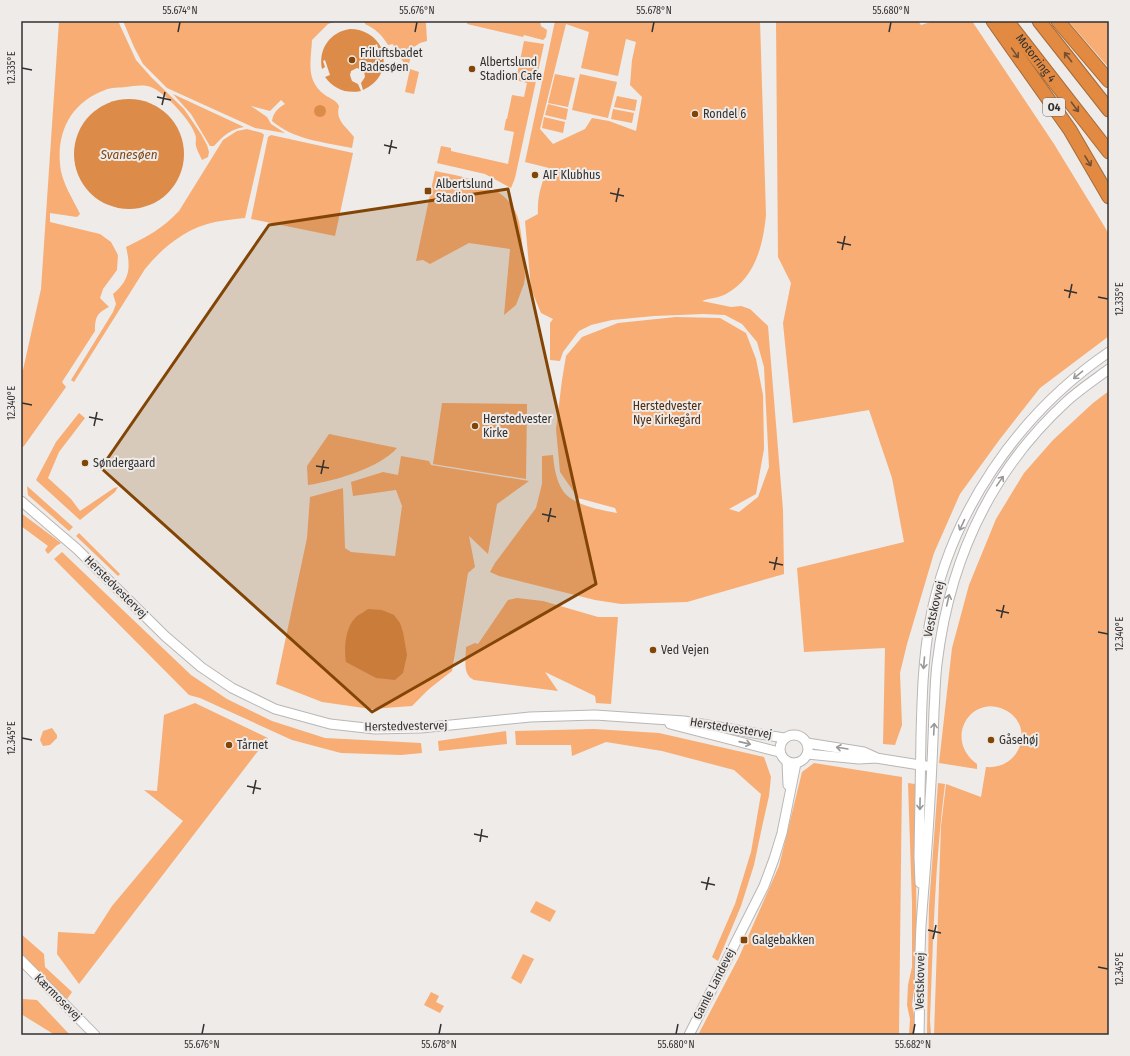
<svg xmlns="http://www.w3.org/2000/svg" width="1130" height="1056" font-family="'Fira Sans Condensed',sans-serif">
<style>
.green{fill:#f7ad74;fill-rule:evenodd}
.water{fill:#dd8b49}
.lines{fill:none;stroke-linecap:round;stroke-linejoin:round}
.minor-casing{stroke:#b9b7b5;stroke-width:11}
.highway-casing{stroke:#a46b3b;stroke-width:15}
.minor{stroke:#fff;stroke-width:9}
.highway{stroke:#e28a41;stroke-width:13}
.oneway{stroke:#705036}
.oneway2{stroke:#989898}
.marked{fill:#834505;fill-opacity:0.2;stroke:#834505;stroke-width:3;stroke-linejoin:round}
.ticks{fill:none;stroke:#323130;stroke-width:1.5}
.poi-dot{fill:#834505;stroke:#eeebe9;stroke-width:1.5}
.labels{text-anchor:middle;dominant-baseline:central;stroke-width:4;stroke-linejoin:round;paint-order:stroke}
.shield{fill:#eeebe9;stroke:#6a6968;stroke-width:1}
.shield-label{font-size:11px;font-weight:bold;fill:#323130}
.poi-label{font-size:12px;fill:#323130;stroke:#eeebe9;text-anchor:start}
.street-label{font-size:12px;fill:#323130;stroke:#eeebe9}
.park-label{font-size:12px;fill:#4c2b0f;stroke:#eeebe9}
.water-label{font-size:13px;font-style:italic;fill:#7d4717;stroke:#eeebe9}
.neatline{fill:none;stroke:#323130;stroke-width:1.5}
.ticks-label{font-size:10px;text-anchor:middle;fill:#323130}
</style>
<rect width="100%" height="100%" fill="#eeebe9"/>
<g class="green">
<path d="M59 21H118L136 60 151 77 184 109 201 134 207 145 209 152 208 157 202 160C200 155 197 151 196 146 195 142 197 138 195 134 191 121 165 93 153 88 145 84 134 86 126 87 119 88 111 87 105 90 72 102 57 130 60 164 61 182 73 199 80 214L77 217 50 213V222L100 234 111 242 118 255 117 270 103 289 100 298 109 307C97 313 95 317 95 331L62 382 66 387 24 446 21 448V370H23L41 289Z"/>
<path d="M123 21H337L328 24 312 40C311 62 305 80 325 95 331 99 336 100 339 106 335 121 346 126 354 137L352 148C324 142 294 140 272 121 273 113 278 108 285 104L281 100 270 111 251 106 267 117 271 124 285 133 255 128 167 88 143 64 134 47Z"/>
<path d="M365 21H418L426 23 427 41 420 43 411 49 412 51 408 68 395 51 393 44 388 45C382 35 376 29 365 24Z"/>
<polygon points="468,21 540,21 541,26 547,30 546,37 543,40 524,35 523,37 467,24"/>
<path d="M555 21H760L766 215C763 246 755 278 726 294 719 298 709 298 702 301L731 307 741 306 750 309 768 326 783 510 784 574 687 602 621 604 595 600 499 576 490 572 495 563 536 508 542 484V456L553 455C554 467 556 480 563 491 572 505 601 510 617 513L615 508 578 498 560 472 556 429 562 380 566 356 582 337 618 323 676 317 720 318 746 333 756 359 763 395 764 449 756 494 729 509 739 512 758 497 769 467 764 367 757 342 742 324 725 315 704 314 654 316 612 320 591 325 579 331 563 352 560 361 550 360V323L553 319 541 313 531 289 525 221 538 214C537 198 541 182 549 168L525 162ZM566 24 589 32 581 68 618 76 626 39 636 42 632 60 630 85 642 97 636 131 609 121 592 118 585 129 553 144 540 129Z"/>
<polygon points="776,21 918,21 921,25 934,21 972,21 1054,144 1109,234 1109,336 1040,388 1000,439 960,494 934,553 907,644 900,673 902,725 895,745 883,744 885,648 804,652 797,568 904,542 892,478 869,410 793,423 783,323 791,283 778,257"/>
<polygon points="1068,21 1109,21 1109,68"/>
<polygon points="524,41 544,44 515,178 511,188 485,174 437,163 441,146 451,148 451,151 508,164 514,132 504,130 506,119 507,119 512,95 524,97 527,83 516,80"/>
<polygon points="410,69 419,72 414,94 405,92"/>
<polygon points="555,74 575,78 568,107 548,103"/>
<polygon points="580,74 617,82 608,118 572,110"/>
<path d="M173 94 244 127C231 129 223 136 214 146H210L191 114Z"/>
<polygon points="617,96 637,100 635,111 614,107"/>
<polygon points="548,104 568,109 566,120 545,115"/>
<polygon points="613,109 634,113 632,123 611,119"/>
<polygon points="544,117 565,122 563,133 542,128"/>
<path d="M247 129 262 133 264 135 245 218C235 219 225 220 215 222 186 228 163 247 145 269L74 382 71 380 113 312 116 304 113 294C130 280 131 267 126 247 147 237 163 228 179 211L223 140 237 131Z"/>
<polygon points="271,135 353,153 335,236 251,219 268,137"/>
<path d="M435 171C466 177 511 185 519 222 523 240 523 259 525 277L524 284 516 305 504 315 510 249 469 243 430 264 423 260 416 261Z"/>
<path d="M1109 391V1035H934L941 826 946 784 981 797 986 767C1022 770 1036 723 1003 709 971 695 943 739 977 764V769L939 763 952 648 969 585 996 519 1024 473 1053 440 1093 403Z"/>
<polygon points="442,403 527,404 526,479 433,464"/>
<polygon points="79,413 85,418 59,452 48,478 71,499 80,511 114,488 118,487 115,492 80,520 36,480 56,442"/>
<path d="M329 434 397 448C379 468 335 481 308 485L307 466Z"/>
<polygon points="401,456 429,461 431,465 529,481 497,504 488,554 469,536 475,567 468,573 452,671 429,689 412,706 371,709 322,702 276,684 307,538 310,497 343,488 345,548 351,552 395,556 402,506 396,490 353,496 351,482 383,472 398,475"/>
<polygon points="27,486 73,527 69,531 28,495"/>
<polygon points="21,513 61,543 56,546 48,554 45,550 48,546 21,526"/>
<polygon points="79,533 120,574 118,576 76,536"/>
<polygon points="62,552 191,675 227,699 272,721 325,738 421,743 422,753 401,755 341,753 292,740 200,698 189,695 54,559"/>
<path d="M517 598 543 601 598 617H618L611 704 596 703 595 696 545 672 558 691 474 680C462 675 466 659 466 647L475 643 478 644 508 600Z"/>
<polygon points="195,703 268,738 79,984 57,954 58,932 94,934 112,906 183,821 144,790 157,791 164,715"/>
<polygon points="52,728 57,735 57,738 50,745 43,746 40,740 43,731"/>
<polygon points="594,729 659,733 764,757 771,777 769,796 762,827 754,865 741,906 718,961 712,957 735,904 751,852 761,794 734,770 662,751 606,742 572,756 571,745 516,745 515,731"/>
<polygon points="506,731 507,744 439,751 438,741"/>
<polygon points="814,763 902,777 899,1035 698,1035 739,957 779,866 802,772"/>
<polygon points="908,783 915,784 917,966 912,1005 915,1020 915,1035 909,1035 910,1019 907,1005 908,985 912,967 912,903"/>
<path d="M938 783 945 784C935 862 933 941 930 1020L931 1035H927L929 906Z"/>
<polygon points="536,901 556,911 550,922 530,912"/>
<polygon points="21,934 44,954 45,967 72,992 65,1002 21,954"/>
<polygon points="523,954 534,959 521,984 511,978"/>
<polygon points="431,992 439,996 436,1002 444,1006 440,1013 424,1005"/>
<polygon points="23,999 37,1000 70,1035 55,1035 21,1014"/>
</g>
<g class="water">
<path d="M350 29C364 29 376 36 382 49L379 51 377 44 375 45 380 60H382L380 54 383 53C386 69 379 83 363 90L361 83 365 77 364 71 357 68 351 71 350 75 352 81 358 84 361 91C346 94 334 89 325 77L330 75 325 60 323 61 325 67 322 69C318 49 330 32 350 29Z"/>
<circle cx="129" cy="154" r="55"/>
<circle cx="320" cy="111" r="6"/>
<path d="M368 609 382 610 394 615 400 623 403 632 407 655 403 673 395 680 376 678 346 662C344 647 345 627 357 616 360 614 364 612 368 609Z"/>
</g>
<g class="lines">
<defs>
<g id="minor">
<polyline points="21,501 77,549 165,636 201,667 232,688 275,709 330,724 375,729 421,728 530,717 595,715 684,721 784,738"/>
<polyline points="670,724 779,752"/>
<circle cx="794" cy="749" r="14"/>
<polyline points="807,743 864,752 875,757"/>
<polyline points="807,754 859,759 876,758 926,766"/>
<polyline points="787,762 788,785"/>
<path d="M920 883 919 856C920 816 920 776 921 736 922 697 923 659 930 621 950 513 1018 414 1109 352"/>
<polyline points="21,960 95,1035"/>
<polyline points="689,1035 764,886 774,859 782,833 796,763"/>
<path d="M919 1035C920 999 919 962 921 926 924 883 928 841 930 799 932 770 933 741 934 711 935 696 935 680 937 664 949 562 990 472 1066 402 1079 390 1094 380 1109 369"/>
</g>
<g id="highway">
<polyline points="993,21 1070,130 1109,197"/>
<path id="s1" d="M1007 21 1109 152"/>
<polyline points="1039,21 1109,110"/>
<polyline points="1058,21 1109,81"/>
</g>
</defs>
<use href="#minor" class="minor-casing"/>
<use href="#highway" class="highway-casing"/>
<use href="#minor" class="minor"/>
<use href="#highway" class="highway"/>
</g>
<defs><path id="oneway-shaft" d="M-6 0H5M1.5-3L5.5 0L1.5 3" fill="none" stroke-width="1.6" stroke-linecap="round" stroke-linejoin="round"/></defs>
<g class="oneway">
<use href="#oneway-shaft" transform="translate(1015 53) rotate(55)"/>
<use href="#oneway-shaft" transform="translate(1068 57) rotate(-128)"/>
<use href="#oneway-shaft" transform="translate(1075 107) rotate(53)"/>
<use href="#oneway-shaft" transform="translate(1088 161) rotate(59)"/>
</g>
<g class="oneway2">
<use href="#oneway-shaft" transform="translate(1078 375) rotate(140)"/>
<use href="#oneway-shaft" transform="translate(1000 481) rotate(-55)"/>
<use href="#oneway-shaft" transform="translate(962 525) rotate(115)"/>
<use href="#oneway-shaft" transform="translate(948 600) rotate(-77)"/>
<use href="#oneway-shaft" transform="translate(924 663) rotate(95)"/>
<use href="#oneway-shaft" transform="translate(934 729) rotate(-87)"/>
<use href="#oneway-shaft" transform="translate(745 743) rotate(13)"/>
<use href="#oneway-shaft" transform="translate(842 748) rotate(-171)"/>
<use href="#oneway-shaft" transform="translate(920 804) rotate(91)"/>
</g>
<path class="marked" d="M508 189 596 584 372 712 101 468 269 225Z"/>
<path class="ticks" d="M178 32 180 22M415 32 417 22M652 32 654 22M889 32 891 22M22 68 32 70M157 97 171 100M162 105 165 92M384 145 397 148M389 154 392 140M610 193 624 196M616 202 619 188M837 242 851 245M842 250 845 236M1064 290 1077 293M1098 297 1108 299M1069 298 1072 284M22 403 32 405M89 417 103 420M94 426 97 412M316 466 329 468M321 474 324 460M542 514 556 517M548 522 551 508M769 562 783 565M774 570 777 557M996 610 1009 613M1001 618 1004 605M1098 632 1108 634M22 738 32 740M247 786 261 789M253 794 256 780M474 834 488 837M480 842 482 829M701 882 715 885M706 890 709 877M928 930 941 933M933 939 936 925M1098 967 1108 969M202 1034 204 1024M439 1034 441 1024M676 1034 678 1024M913 1034 915 1024"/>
<g class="poi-dot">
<circle cx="352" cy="60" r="4"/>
<circle cx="472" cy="69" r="4"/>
<circle cx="695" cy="114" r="4"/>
<circle cx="535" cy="175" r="4"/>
<rect x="424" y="187" width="8" height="8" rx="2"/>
<circle cx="475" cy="426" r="4"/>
<circle cx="85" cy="463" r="4"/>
<circle cx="653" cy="650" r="4"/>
<circle cx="991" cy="740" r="4"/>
<circle cx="229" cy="745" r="4"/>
<rect x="740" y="936" width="8" height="8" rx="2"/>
</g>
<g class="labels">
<rect class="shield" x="1043" y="98" width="22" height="18" rx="3"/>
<g class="shield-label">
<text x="1054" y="107">O4</text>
</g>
<g class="poi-label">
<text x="360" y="53">Friluftsbadet<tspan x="360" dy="14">Badesøen</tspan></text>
<text x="480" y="62">Albertslund<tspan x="480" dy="14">Stadion Cafe</tspan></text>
<text x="703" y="114">Rondel 6</text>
<text x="543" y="175">AIF Klubhus</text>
<text x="436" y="184">Albertslund<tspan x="436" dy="14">Stadion</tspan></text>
<text x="483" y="419">Herstedvester<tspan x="483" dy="14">Kirke</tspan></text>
<text x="93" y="463">Søndergaard</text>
<text x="661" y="650">Ved Vejen</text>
<text x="999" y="740">Gåsehøj</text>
<text x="237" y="745">Tårnet</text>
<text x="752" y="940">Galgebakken</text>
</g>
<g class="street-label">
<text stroke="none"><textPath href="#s1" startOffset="47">Motorring 4</textPath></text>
<text transform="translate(116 587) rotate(45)">Herstedvestervej</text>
<text transform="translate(934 609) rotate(-77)">Vestskovvej</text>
<text transform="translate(406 726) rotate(-1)">Herstedvestervej</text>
<text transform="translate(731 728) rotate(9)">Herstedvestervej</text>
<text transform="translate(920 981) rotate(-89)">Vestskovvej</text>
<text transform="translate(714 984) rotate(-63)">Gamle Landevej</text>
<text transform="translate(58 997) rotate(45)">Kærmosevej</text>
</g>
<g class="park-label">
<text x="667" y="406">Herstedvester<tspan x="667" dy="14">Nye Kirkegård</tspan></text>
</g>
<g class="water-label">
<text x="129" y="154">Svanesøen</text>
</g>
</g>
<rect width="1130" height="1056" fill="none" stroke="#eeebe9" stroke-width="44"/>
<rect x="22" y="22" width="1086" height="1012" class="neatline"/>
<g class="ticks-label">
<text x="180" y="14">55.674°N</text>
<text x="417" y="14">55.676°N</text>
<text x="654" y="14">55.678°N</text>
<text x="891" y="14">55.680°N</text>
<text transform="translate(11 68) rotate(-90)" y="4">12.335°E</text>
<text transform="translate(1119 299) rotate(-90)" y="4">12.335°E</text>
<text transform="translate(11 403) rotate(-90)" y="4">12.340°E</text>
<text transform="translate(1119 634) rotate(-90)" y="4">12.340°E</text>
<text transform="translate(11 738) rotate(-90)" y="4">12.345°E</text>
<text transform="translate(1119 969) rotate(-90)" y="4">12.345°E</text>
<text x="202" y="1048">55.676°N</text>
<text x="439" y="1048">55.678°N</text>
<text x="676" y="1048">55.680°N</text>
<text x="913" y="1048">55.682°N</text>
</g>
</svg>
